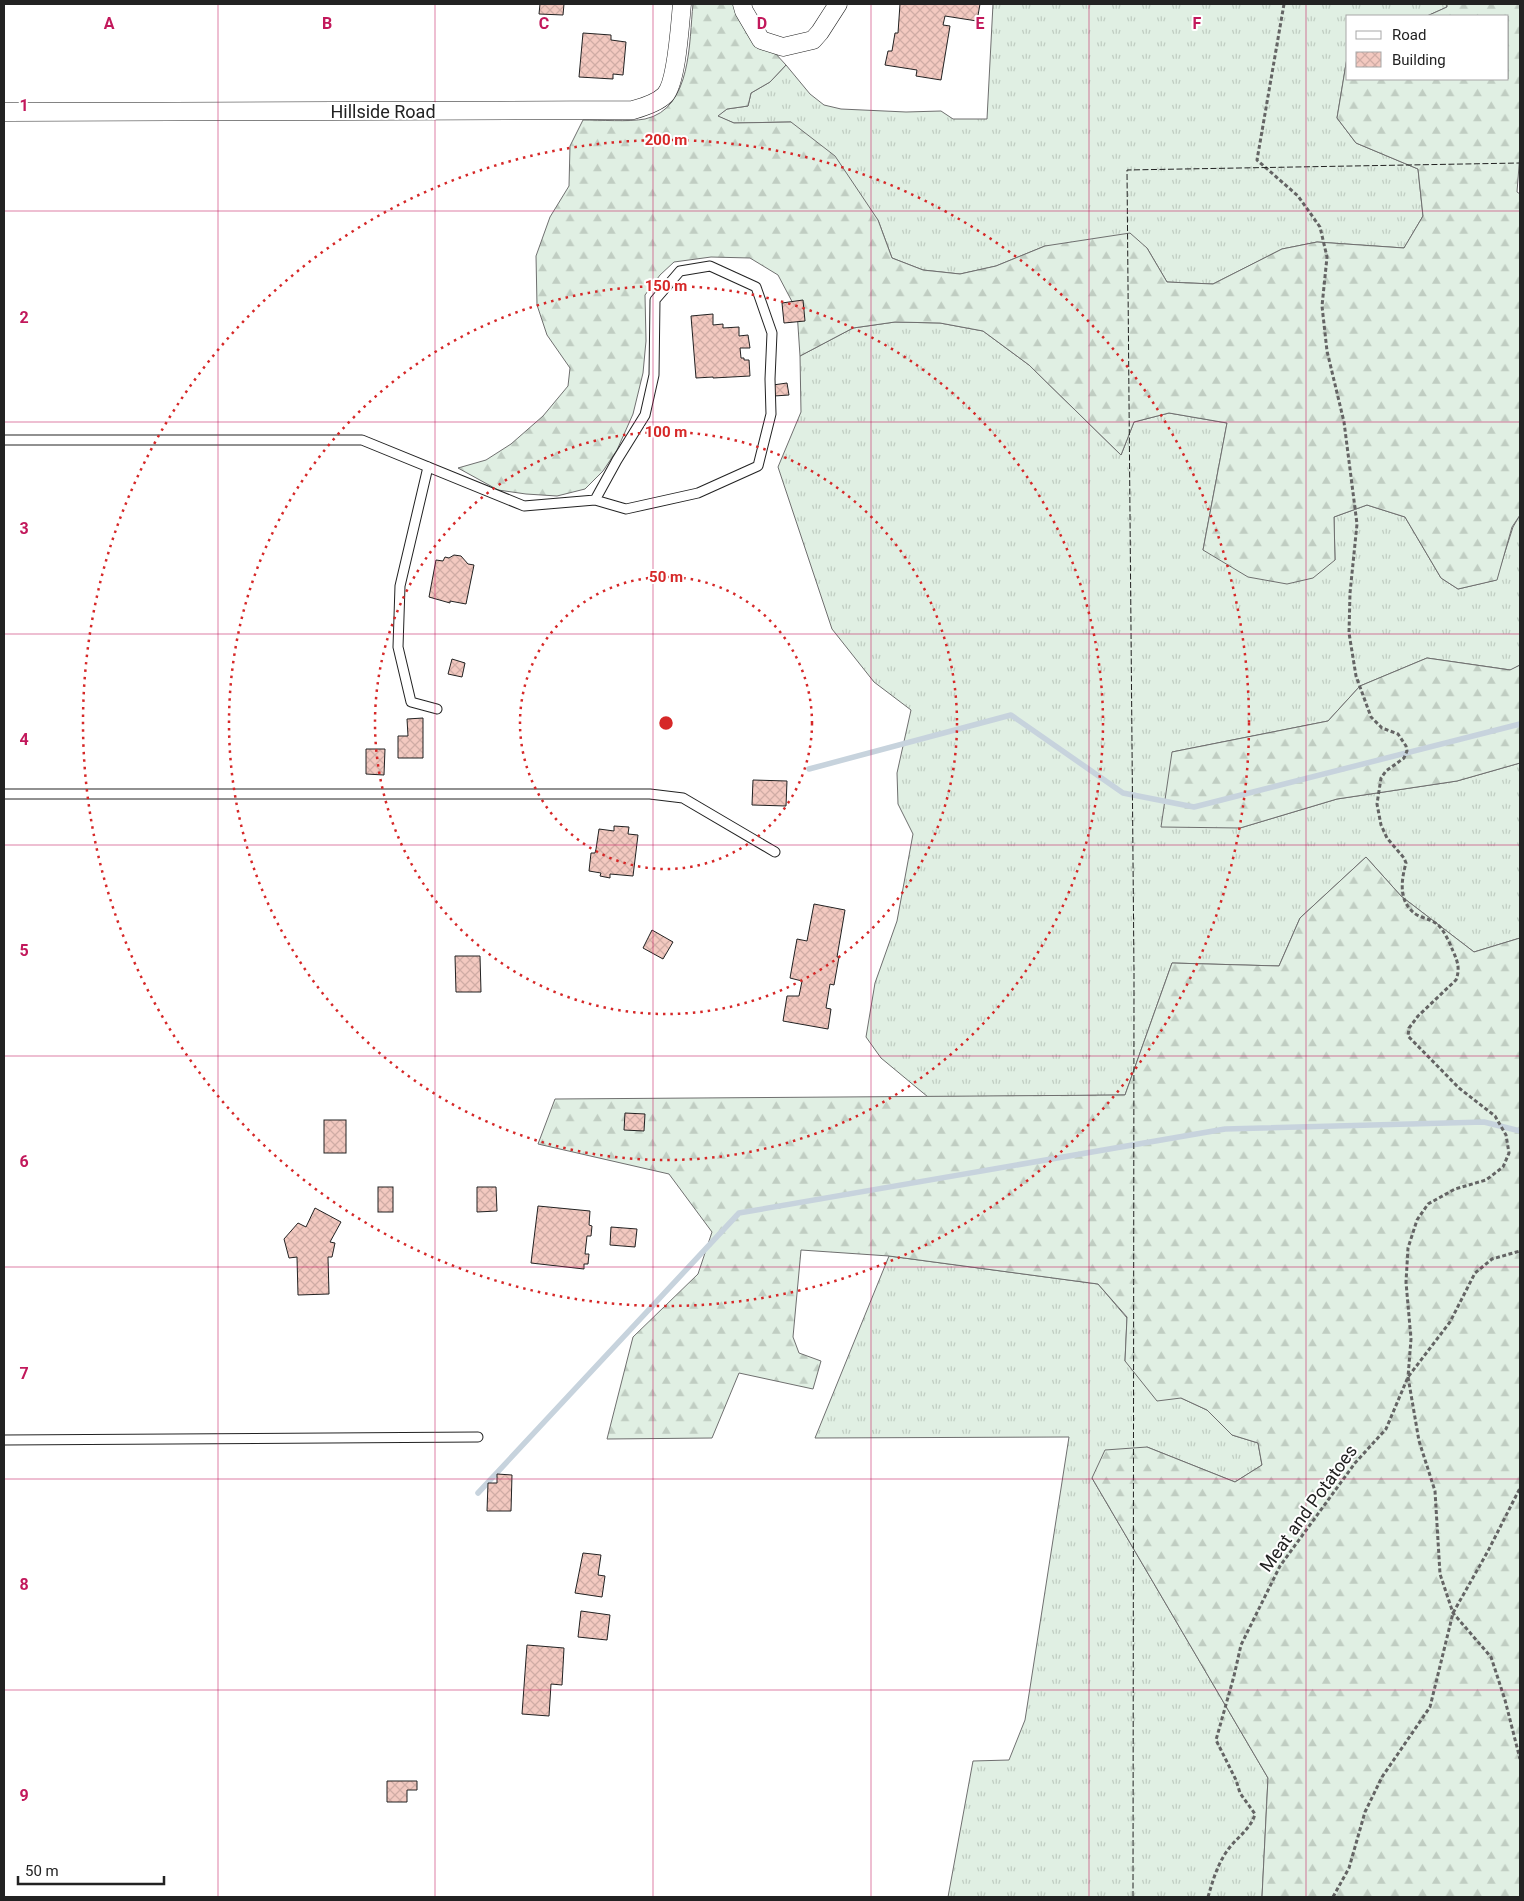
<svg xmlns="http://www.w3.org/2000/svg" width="1524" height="1901" font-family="Roboto,sans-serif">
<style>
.grass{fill:url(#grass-tufts);stroke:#6f6f6f}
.forest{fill:url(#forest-firs);stroke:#6f6f6f}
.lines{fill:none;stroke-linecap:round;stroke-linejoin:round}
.stream{stroke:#c7d3dd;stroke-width:5.5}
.building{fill:url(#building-cross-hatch);stroke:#222}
.service-casing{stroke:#222;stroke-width:11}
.minor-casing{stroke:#222;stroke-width:19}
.path{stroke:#646464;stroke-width:3;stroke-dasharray:4 2.5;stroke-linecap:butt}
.service{stroke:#fff;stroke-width:9}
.minor{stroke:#fff;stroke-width:18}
.fence{stroke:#222;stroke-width:1;stroke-dasharray:6 2.5;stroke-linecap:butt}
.grid{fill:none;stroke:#c2185b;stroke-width:1;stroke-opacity:0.55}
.ring{fill:none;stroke:#d62828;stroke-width:2.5;stroke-dasharray:2.5 5}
.labels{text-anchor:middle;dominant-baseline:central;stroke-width:4;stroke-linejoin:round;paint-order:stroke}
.street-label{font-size:18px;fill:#222;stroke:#fff}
.grid-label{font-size:16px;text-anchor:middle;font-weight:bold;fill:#c2185b;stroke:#fff;stroke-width:4;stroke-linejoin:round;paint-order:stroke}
.centre{fill:#d62828;stroke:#fff;stroke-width:2.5}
.ring-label{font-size:15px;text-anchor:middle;font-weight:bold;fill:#d62828;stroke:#fff;stroke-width:4;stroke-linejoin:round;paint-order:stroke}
</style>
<defs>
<pattern id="grass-tufts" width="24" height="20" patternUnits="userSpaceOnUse" patternTransform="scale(1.25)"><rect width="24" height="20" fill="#e0efe3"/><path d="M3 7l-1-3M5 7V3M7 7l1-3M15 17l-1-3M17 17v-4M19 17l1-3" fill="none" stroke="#c0cdc2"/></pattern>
<pattern id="forest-firs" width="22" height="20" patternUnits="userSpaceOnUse" patternTransform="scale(1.25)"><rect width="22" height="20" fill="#e0efe3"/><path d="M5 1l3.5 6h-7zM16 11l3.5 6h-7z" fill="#c0cdc2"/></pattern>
<pattern id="building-cross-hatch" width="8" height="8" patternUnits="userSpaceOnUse" patternTransform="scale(1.25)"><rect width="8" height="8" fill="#f3c9c0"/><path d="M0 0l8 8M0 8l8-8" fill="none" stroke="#d0aca5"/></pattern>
</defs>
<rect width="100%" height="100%" fill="#fff"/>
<g class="grass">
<polygon points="993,4 1447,4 1447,7 1427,16 1348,16 1348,52 1337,118 1356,143 1418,169 1423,216 1404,248 1317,242 1282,249 1213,284 1167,282 1147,248 1045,246 996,266 960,274 923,270 892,258 878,220 791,122 734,123 717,116 727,109 748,106 751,93 770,82 786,65 810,94 824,105 841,109 906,112 941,111 953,119 987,119"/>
<polygon points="895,322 940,323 983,331 1029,365 1121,455 1134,422 1169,413 1227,423 1203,550 1335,560 1334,517 1367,505 1405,517 1441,578 1458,589 1496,580 1513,527 1520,515 1520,665 1511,670 1427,658 1360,686 1328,721 1172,752 1240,828 1337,799 1457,781 1520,763 1520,938 1474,952 1401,896 1366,857 1300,918 1279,966 1172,963 1125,1095 928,1097 881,1058 866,1037 875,983 897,921 913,834 898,804 897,773 911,710 874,682 832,629 778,467 801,412 800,356 853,328"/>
<polygon points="889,1256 1098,1284 1127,1318 1125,1361 1181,1398 1207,1410 1232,1435 1258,1443 1262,1465 1235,1482 1147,1447 1092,1478 1268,1778 1262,1897 948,1897 973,1761 1009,1760 1025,1720 1069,1437 815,1438"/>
</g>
<g class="forest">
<path d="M693 4H736L774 52 786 65 770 82 751 93 748 106 727 109 718 116 734 123 791 122 835 156 878 220 892 258 923 270 960 274 996 266 1045 246 1130 233 1147 248 1167 282 1213 284 1282 249 1317 242 1404 248 1423 216 1418 169 1356 143 1337 118 1348 52V79H1508V16H1427L1447 7V4H1520V153L1517 192 1520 194V515L1512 527 1497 580 1458 589 1441 578 1405 517 1367 505 1334 517 1335 560 1313 578 1287 584 1248 577 1203 550 1227 423 1169 413 1134 422 1121 455 1029 365 983 331 940 323 895 322 853 328 800 356 797 311 778 275 750 258 711 257 674 262 660 275 645 295 646 341 643 373 633 414 617 450 603 471 585 489 557 496 526 494 498 490 458 468 486 460 511 444 543 416 568 386 570 368 547 335 537 305 536 256 550 217 569 186 570 146 583 120C600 120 629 122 645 119 692 109 689 41 693 4Z"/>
<polygon points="1427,658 1510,670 1520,665 1520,763 1457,781 1337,799 1240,828 1161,827 1172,752 1328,721 1360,686"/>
<polygon points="1366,857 1401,896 1474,952 1520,938 1520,1897 1262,1897 1268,1778 1092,1478 1105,1450 1147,1447 1235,1482 1262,1465 1258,1443 1232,1435 1207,1410 1181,1398 1157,1401 1125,1361 1127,1317 1098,1284 889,1256 801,1250 793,1337 799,1353 821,1361 813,1389 739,1373 712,1438 607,1439 633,1337 698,1274 712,1232 669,1174 538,1144 555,1099 1125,1095 1172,963 1279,966 1300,918"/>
</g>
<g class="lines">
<g class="stream">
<polyline points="809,769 1011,715 1123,793 1194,807 1520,724"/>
<polyline points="478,1493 739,1213 1225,1129 1484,1122 1520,1131"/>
</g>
</g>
<g class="building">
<polygon points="540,4 564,4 563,15 539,14"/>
<polygon points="900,4 980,4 977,21 945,16 943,25 950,26 941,80 916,76 917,70 885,65 888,51 892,51 895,33 898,33"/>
<polygon points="583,33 611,35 611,40 626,42 623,75 613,74 613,79 579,77"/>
<polygon points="803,300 805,321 784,323 782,303"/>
<polygon points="713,314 713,325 723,324 723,328 739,327 739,336 748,335 750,348 740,348 741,358 744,358 744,360 749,360 750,376 713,378 713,377 696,378 691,316"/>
<polygon points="787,383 789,395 774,396 773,385"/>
<polygon points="454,555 461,556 468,564 474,565 466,604 450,601 450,603 429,597 436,560 443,561 445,557 449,558"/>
<polygon points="452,659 465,663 462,677 448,674"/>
<polygon points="423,718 423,758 398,758 398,736 408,736 407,719"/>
<polygon points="366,749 385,749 384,775 366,774"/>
<polygon points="753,780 787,781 786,806 752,805"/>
<polygon points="614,826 629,827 628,834 638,835 633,876 610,874 610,878 600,876 601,873 589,871 591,853 595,853 596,849 599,829 614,831"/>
<polygon points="814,904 845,910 837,957 839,957 834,985 830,984 826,1008 831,1009 828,1029 783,1021 787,996 799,996 802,981 790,978 797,939 807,941"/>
<polygon points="652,930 673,942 663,959 643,948"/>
<polygon points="455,956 480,956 481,992 456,992"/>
<polygon points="625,1113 645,1114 644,1131 624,1130"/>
<rect x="324" y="1120" width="22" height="33"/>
<rect x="378" y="1187" width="15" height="25"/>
<polygon points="477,1187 496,1187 497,1211 477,1212"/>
<polygon points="538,1206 590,1211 589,1225 592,1226 591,1236 587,1236 585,1254 589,1254 588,1264 584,1264 584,1269 531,1263"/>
<polygon points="315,1208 341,1222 330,1242 335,1243 332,1257 328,1257 329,1294 298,1295 297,1257 289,1258 284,1239 298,1223 306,1227"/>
<polygon points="611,1227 637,1229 635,1247 610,1245"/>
<polygon points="497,1474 512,1475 511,1511 487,1511 488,1483 497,1483"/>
<polygon points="583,1553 601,1555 598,1575 605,1576 602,1597 575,1593"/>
<polygon points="581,1611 610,1615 607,1640 578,1637"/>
<polygon points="527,1645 564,1648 562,1685 551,1684 549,1716 522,1714"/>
<polygon points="387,1781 417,1781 417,1790 407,1790 407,1802 387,1802"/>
</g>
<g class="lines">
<defs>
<g id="service">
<polyline points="4,440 362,440 524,506 595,500 626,509 698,493 758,466 771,414 770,379 772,333 756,287 710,266 680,271 655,300 654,375 645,415 617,460 595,500"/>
<polyline points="428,467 400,586 398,647 411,702 437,709"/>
<polyline points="4,794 650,794 683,798 775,852"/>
<polyline points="4,1440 478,1437"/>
</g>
<g id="minor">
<polyline points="742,4 744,11 761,40 783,47 813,40 820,32 838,4"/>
<path d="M4 112 633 110C644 107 657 103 665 95 677 82 680 23 682 4"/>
</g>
</defs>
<use href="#service" class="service-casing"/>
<use href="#minor" class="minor-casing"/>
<g class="path">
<path d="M1284 4 1257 160 1298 196 1320 227 1327 257 1322 306 1327 351 1344 422 1357 524 1350 593 1349 633 1356 676 1371 717 1382 728 1398 734 1406 746 1407 751 1404 758 1386 771 1381 778 1377 804 1381 825 1387 838 1404 858 1406 863C1401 881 1398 903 1417 915 1425 919 1434 920 1440 927 1446 934 1450 944 1453 951 1458 962 1460 969 1456 980L1418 1016 1409 1028 1408 1036 1459 1088 1495 1116 1506 1135 1509 1153 1503 1167 1486 1180 1455 1189 1428 1204 1417 1220 1408 1248 1406 1282 1411 1339 1408 1377 1419 1441 1435 1491 1440 1574 1453 1613 1491 1657 1505 1700 1520 1759"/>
<path d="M1208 1897C1213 1880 1218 1862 1230 1847 1239 1836 1251 1828 1255 1814L1240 1793 1236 1780 1216 1740 1234 1676 1241 1645 1280 1566 1355 1463 1386 1429 1408 1377 1450 1322 1475 1273 1492 1259 1520 1251"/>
<polyline points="1333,1897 1349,1868 1365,1812 1382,1777 1430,1707 1453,1613 1488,1551 1520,1488"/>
</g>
<use href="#service" class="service"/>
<use href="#minor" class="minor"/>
<polyline class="fence" points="1133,1897 1134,974 1127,170 1520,163"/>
</g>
<path class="grid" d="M218 4V1897M435 4V1897M653 4V1897M871 4V1897M1089 4V1897M1306 4V1897M4 211H1520M4 422H1520M4 634H1520M4 845H1520M4 1056H1520M4 1267H1520M4 1479H1520M4 1690H1520"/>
<g class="ring">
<circle cx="666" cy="723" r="146"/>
<circle cx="666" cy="723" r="291"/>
<circle cx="666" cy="723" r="437"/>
<circle cx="666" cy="723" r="583"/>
</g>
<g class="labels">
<g class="street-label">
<text x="383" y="111">Hillside Road</text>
<text transform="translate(1308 1508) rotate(-54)">Meat and Potatoes</text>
</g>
</g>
<g class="grid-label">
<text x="109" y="29">A</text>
<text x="327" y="29">B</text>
<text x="544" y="29">C</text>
<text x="762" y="29">D</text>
<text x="980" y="29">E</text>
<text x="1197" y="29">F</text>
<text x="24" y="111">1</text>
<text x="24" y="323">2</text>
<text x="24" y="534">3</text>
<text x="24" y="745">4</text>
<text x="24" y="956">5</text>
<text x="24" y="1167">6</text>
<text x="24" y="1379">7</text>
<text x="24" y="1590">8</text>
<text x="24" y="1801">9</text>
</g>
<circle cx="666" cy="723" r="8" class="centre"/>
<g class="ring-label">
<text x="666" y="145">200 m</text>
<text x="666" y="291">150 m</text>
<text x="666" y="437">100 m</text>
<text x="666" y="582">50 m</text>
</g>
<rect width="1524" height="1901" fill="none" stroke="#222222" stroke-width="10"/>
<rect x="1346" y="15" width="162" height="65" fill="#ffffff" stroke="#a7a7a7"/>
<rect x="1356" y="31" width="25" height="8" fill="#ffffff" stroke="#a7a7a7"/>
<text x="1392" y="40" font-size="15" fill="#222222">Road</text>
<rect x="1356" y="52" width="25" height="15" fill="url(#building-cross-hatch)" stroke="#a7a7a7"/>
<text x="1392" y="65" font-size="15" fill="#222222">Building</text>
<path d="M18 1876v8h146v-8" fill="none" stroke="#222222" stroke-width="2.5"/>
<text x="25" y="1876" font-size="15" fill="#222222" stroke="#ffffff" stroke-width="4" paint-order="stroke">50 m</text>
</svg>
